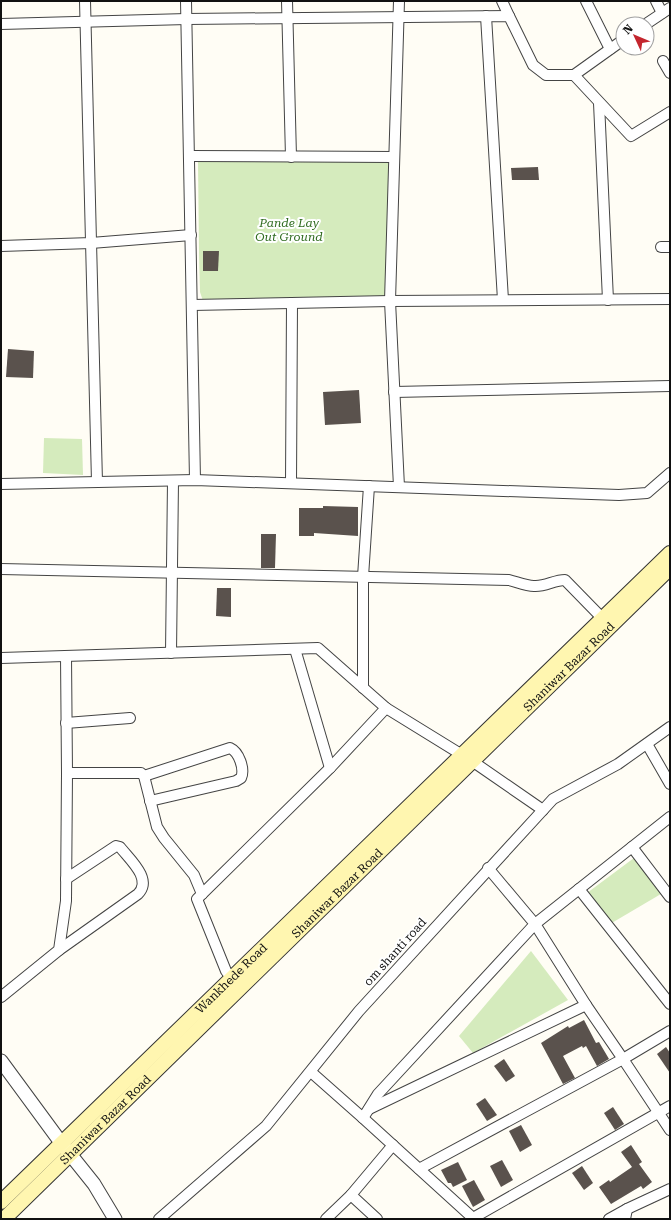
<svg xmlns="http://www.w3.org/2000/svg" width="671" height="1220" font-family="'Roboto Serif',serif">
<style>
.green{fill:#d5ebbd}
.building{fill:#5a524d}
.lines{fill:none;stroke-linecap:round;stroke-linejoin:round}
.minor-casing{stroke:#444;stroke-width:12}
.tertiary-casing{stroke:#444;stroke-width:15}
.secondary-casing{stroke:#333;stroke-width:16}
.minor{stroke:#fff;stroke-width:10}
.tertiary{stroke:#fff;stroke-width:13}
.secondary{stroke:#fff6b0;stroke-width:14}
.labels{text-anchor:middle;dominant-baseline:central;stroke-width:4;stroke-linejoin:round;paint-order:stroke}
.park-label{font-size:12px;font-style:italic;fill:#2f6b1f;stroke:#fff}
.street-label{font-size:12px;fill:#111;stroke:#fff}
</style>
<rect width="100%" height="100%" fill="#fffdf5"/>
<g class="green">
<polygon points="243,160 390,160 387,296 364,298 203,301 200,292 199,252 198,162"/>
<polygon points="44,438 82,439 83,475 43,473"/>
<polygon points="638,855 666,891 610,924 587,893"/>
<polygon points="531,951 568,1000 473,1053 459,1036"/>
</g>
<g class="building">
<polygon points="538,167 539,180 512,180 511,168"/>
<polygon points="203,251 219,251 218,271 203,271"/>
<polygon points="8,349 34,351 33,378 6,377"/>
<polygon points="359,390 361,423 325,425 323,392"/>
<polygon points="323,506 358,507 358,536 314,533 314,536 299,536 299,508 323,508"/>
<polygon points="261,534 276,534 275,568 261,568"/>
<polygon points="217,588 231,588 231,617 216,616"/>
<polygon points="584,1020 596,1043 599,1042 609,1059 597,1066 586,1046 583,1048 582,1046 563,1056 575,1078 563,1084 541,1043 568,1026 569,1028"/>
<polygon points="666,1047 670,1053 670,1073 657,1054"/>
<polygon points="504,1059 515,1076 506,1082 494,1066"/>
<polygon points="485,1098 497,1115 487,1121 476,1104"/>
<polygon points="613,1107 624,1124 615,1130 604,1113"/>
<polygon points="521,1125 532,1145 520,1152 509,1131"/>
<polygon points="631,1145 642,1162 639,1164 652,1182 643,1189 641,1186 611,1204 599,1187 609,1180 610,1182 632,1167 621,1152"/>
<polygon points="502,1160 513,1180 501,1187 490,1166"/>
<polygon points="458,1162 467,1180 453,1187 451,1183 448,1183 441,1170"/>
<polygon points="582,1166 593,1183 584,1190 572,1173"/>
<polygon points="474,1180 485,1200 473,1207 462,1186"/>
</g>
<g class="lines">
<defs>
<g id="minor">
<polyline points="85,1 97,482"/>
<polyline points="186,1 195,480"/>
<polyline points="287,1 291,157"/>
<polyline points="502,1 509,16"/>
<polyline points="586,1 610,49"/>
<polyline points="656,1 662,13"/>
<polyline points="486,16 503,300"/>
<polyline points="1,24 187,19 509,16 533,65 546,75 574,75 623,40"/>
<polyline points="646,24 670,8"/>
<polyline points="663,61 670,73"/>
<polyline points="574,75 631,136 670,112"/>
<polyline points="599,103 608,300"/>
<polyline points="190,156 394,157"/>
<polyline points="1,246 91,243 191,235"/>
<polyline points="661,247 670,247"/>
<polyline points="192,305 390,301 670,299"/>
<polyline points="394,392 670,386"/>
<polyline points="291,483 292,303"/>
<polyline points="1,484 195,480 619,495 647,493 670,473"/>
<polyline points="399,487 390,301 399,1"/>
<path d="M1 569 509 580C517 582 526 586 534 586 545 587 554 580 565 580L607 623"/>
<polyline points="295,649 330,768"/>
<polyline points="171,653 173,481"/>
<polyline points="66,656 67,773"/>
<polyline points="1,658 318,648 386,708 472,761 543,810"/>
<polyline points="363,688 363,577 369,486"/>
<polyline points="66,723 130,718"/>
<polyline points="647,744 670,784"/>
<path d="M144 776 230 748C239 752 245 769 241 778L236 781 150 801"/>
<polyline points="632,847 670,897"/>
<polyline points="579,889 670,1004"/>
<path d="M59 950 138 894C153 879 129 859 120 847L116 846 66 879"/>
<polyline points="232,979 226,971 197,899 330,768 386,708"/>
<polyline points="1,997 59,950 66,901 67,773 141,773 144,776 157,827 164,838 194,875 202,894"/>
<polyline points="586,1005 535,924 670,817"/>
<polyline points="670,1031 623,1059 670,1130"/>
<polyline points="311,1072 363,1118 378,1094 535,924 488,868"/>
<polyline points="369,1109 586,1005 623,1059 419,1169"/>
<polyline points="363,1118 474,1219"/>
<polyline points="627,1209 670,1189"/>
<polyline points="473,1218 670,1106"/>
<polyline points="159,1219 266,1126 359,1011 553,799 618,764 670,727"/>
<polyline points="326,1219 351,1195"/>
<polyline points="377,1219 351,1195 393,1145"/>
<polyline points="609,1219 627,1209 625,1219"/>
</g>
<polyline id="tertiary" points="1,1061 62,1144 94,1184 115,1219"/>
<g id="secondary">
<path id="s1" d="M1 1202 670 553"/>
<path id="s2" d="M4 1219 670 568"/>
</g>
</defs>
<use href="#minor" class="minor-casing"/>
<use href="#tertiary" class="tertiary-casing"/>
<use href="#secondary" class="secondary-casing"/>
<use href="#minor" class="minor"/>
<use href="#tertiary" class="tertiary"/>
<use href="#secondary" class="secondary"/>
</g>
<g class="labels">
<g class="park-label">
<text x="289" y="223">Pande Lay<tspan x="289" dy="14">Out Ground</tspan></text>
</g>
<g class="street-label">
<text stroke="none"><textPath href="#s2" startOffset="790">Shaniwar Bazar Road</textPath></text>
<text stroke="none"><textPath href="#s2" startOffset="466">Shaniwar Bazar Road</textPath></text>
<text transform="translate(395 952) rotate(-48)">om shanti road</text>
<text stroke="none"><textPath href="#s1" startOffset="321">Wankhede Road</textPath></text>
<text stroke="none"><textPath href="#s2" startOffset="142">Shaniwar Bazar Road</textPath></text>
</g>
</g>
<rect width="671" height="1220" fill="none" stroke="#111111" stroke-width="4"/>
<g transform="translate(635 36) rotate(314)"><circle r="19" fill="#ffffff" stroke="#a0a0a0"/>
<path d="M0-3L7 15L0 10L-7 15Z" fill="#c4262e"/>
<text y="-6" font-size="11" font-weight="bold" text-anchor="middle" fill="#111111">N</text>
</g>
</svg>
